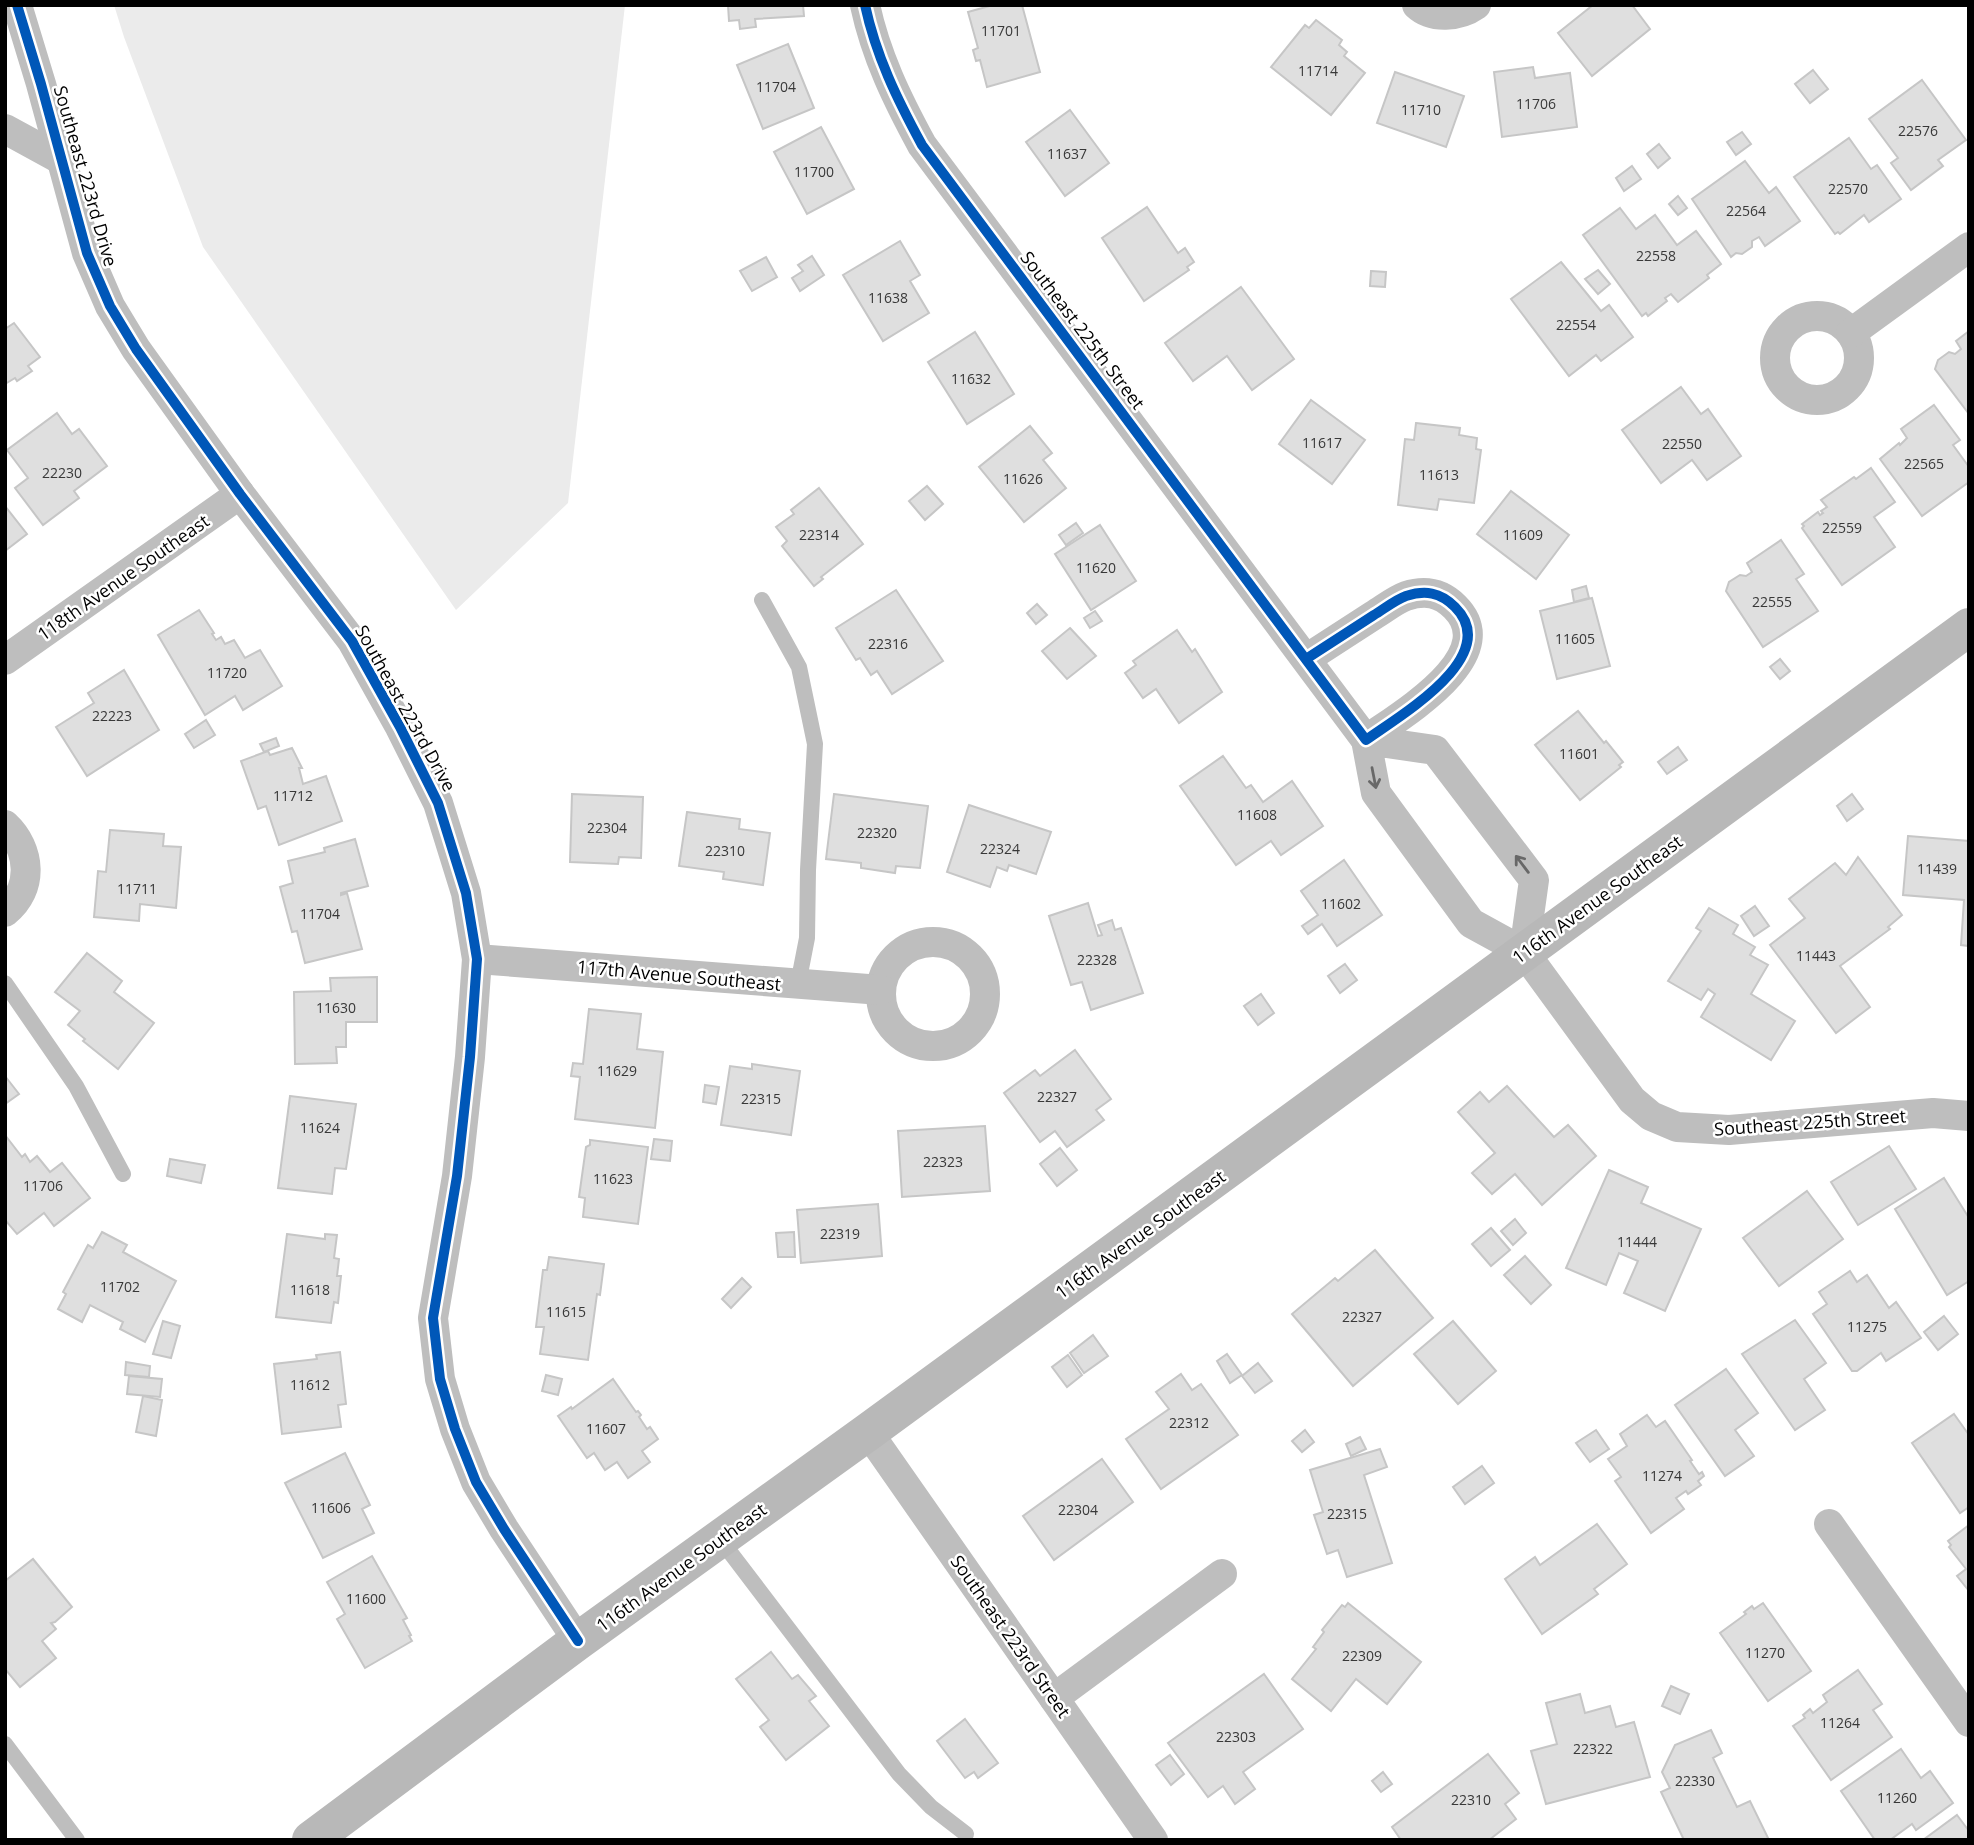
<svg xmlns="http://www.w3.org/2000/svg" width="1974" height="1845" font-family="'Open Sans',sans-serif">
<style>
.green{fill:#ebebeb}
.building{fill:#dfdfdf;stroke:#c6c6c6;stroke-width:2}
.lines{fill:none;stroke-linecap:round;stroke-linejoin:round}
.service{stroke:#bebebe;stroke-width:16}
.minor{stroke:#bebebe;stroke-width:30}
.secondary{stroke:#b8b8b8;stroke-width:38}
.cycleway-casing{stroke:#fff;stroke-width:15}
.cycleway{stroke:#0057b8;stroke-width:10}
.oneway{stroke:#686868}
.labels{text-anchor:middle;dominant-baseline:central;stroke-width:5;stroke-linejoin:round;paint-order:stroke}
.number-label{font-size:14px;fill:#383838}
.street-label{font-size:18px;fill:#000;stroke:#fff}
</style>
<rect width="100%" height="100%" fill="#fff"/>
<polygon class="green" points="114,5 625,5 568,503 456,610 203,247 124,37"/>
<g class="building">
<polygon points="728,5 803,5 804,16 755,19 756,27 740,29 739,20 729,21"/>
<polygon points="993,5 1022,5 1040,72 987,87 980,60 976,61 973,50 978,48 968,12"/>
<polygon points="1593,5 1632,5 1650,29 1592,76 1558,33"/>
<polygon points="1316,20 1342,40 1339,45 1347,52 1344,56 1365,73 1331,115 1271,67 1305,25 1309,28"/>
<polygon points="788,44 814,108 763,129 737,65"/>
<polygon points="1533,67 1535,78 1570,73 1577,127 1502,137 1494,72"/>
<polygon points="1813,70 1828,89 1810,103 1795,84"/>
<polygon points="1395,72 1464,96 1446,147 1377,123"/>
<polygon points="1922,80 1966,140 1938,160 1943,166 1911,190 1891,163 1898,158 1869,119"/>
<polygon points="1070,110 1109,163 1065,196 1026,142"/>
<polygon points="821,127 854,189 807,214 774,152"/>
<polygon points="1742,132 1751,144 1736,155 1727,142"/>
<polygon points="1849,138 1871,169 1877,165 1901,199 1869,222 1864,215 1840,234 1838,232 1835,234 1794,177"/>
<polygon points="1659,144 1670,158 1658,168 1647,154"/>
<polygon points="1745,161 1769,193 1776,187 1800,221 1765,246 1759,237 1752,241 1752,247 1742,254 1736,253 1731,257 1692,199"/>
<polygon points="1632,166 1641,179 1624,191 1616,178"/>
<polygon points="1678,196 1687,208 1678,215 1669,204"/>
<polygon points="1147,207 1178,253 1185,248 1194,262 1187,267 1189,270 1144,301 1102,238"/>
<polygon points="1620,208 1636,229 1655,215 1677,245 1696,231 1721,264 1707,275 1709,278 1678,302 1671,294 1665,298 1667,301 1648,316 1646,313 1642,316 1583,235"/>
<polygon points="900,241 920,275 910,281 929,313 883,341 843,275"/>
<polygon points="812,256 824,275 800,291 792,278 803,271 798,265"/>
<polygon points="766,257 777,277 752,291 740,271"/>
<polygon points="1561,262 1601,311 1609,305 1633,337 1601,361 1596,355 1569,376 1511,299"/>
<polygon points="1598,270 1610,284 1598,294 1585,279"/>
<polygon points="1371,271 1386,272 1385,287 1370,286"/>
<polygon points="1241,287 1294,359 1252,390 1227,356 1193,381 1165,343"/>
<polygon points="14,323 40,357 28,366 32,371 17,381 15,378 5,384 5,329"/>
<polygon points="1969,331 1969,414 1935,369 1938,360 1949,352 1955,354 1961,349 1956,341"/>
<polygon points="975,332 1014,394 967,424 928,362"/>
<polygon points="1681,387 1701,414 1708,409 1741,456 1707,480 1692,460 1661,483 1622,430"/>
<polygon points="1311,400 1365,440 1332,484 1279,444"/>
<polygon points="1934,405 1960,440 1953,445 1969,467 1969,482 1922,516 1880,459 1899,443 1900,445 1907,438 1901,429"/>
<polygon points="57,413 72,434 79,429 107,466 74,491 79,498 43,525 15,488 28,478 7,450"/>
<polygon points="1416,423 1460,428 1459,435 1477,438 1476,449 1481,450 1474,503 1439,499 1437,510 1398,505 1405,439 1414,440"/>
<polygon points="1030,426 1052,453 1043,460 1066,488 1024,522 979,467"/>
<polygon points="1871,468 1895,502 1874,517 1895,547 1842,585 1802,528 1804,526 1802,524 1818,512 1820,515 1823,513 1821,511 1827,507 1821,500 1854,477 1856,479"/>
<polygon points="927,486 943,504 925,520 909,501"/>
<polygon points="819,488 863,544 821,577 823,579 814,586 782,546 787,541 776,527 794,514 791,510"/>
<polygon points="1511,491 1569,535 1536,579 1477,534"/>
<polygon points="5,506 27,534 5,551"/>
<polygon points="1076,523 1083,533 1066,545 1059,535"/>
<polygon points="1100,525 1136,581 1091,610 1055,554"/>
<polygon points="1781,540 1804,574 1796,579 1818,611 1763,647 1726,591 1729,582 1740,575 1746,576 1752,572 1747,563"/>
<polygon points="1586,586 1589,598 1574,602 1572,590"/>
<polygon points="896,590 943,661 892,694 877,671 871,675 860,658 856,660 836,628"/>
<polygon points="1592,598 1610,666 1557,679 1540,611"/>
<polygon points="1037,604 1047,615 1036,624 1027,613"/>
<polygon points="199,610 214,633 212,634 216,640 221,637 225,644 234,640 245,658 260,650 282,686 243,710 235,696 205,715 158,635"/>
<polygon points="1095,611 1102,621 1090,628 1084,618"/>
<polygon points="1070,628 1096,656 1067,679 1042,651"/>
<polygon points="1177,630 1192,652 1195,649 1222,692 1179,723 1156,689 1143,698 1125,673 1136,665 1133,661"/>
<polygon points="1780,659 1790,671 1780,679 1770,667"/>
<polygon points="124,670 159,730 87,776 56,727 94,703 88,693"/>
<polygon points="1578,711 1604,743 1606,741 1623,762 1619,765 1621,767 1580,800 1535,745"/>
<polygon points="206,720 215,735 194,748 185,734"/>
<polygon points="276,738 279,746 264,752 260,744"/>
<polygon points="1678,747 1687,760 1667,774 1658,762"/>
<polygon points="292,748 302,768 299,768 303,784 326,776 342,821 279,845 266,806 258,809 241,761 268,751 270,755"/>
<polygon points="1223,756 1246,788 1251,785 1263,802 1292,781 1323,826 1281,855 1271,841 1236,865 1180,786"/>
<polygon points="572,794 643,797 641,858 619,857 618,864 570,862"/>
<polygon points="834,794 928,806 920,868 896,866 895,873 861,868 861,863 826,859"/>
<polygon points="1852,794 1863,809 1847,821 1837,806"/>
<polygon points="969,805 1051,832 1036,874 1009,865 1007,871 997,867 990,887 947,872"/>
<polygon points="687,812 740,819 739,829 770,833 763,885 723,879 724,872 679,866"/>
<polygon points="110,830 164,834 163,846 181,847 176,908 140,904 139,921 94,917 98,871 106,872"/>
<polygon points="1908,836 1969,841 1969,946 1961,945 1964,900 1903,895"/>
<polygon points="355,839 368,886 341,893 341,895 347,893 362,949 305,963 297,931 292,932 280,887 293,883 288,861 325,852 324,848"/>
<polygon points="1858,857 1902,915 1888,927 1890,929 1840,966 1870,1007 1836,1033 1770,945 1805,918 1789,899 1835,863 1846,875"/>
<polygon points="1344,860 1382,915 1337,946 1322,924 1308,934 1302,926 1318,915 1301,891"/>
<polygon points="1088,903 1098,936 1102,935 1098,925 1112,920 1115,930 1121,928 1143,993 1091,1010 1082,982 1071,985 1049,916"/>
<polygon points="1755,906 1769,926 1754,936 1741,916"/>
<polygon points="1709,908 1738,925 1733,934 1755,947 1750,955 1768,965 1751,994 1795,1021 1771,1060 1701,1017 1715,994 1708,989 1701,1000 1668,981 1701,931 1696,928"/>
<polygon points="87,953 122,981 114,992 154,1023 118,1069 83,1041 85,1039 68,1025 80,1011 55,992"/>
<polygon points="1345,964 1357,980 1340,993 1328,976"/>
<polygon points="377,977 377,1022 346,1022 346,1047 336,1047 337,1063 295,1064 294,992 331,991 330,978"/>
<polygon points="1261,994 1274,1013 1258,1025 1244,1006"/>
<polygon points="589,1009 641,1014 637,1049 663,1052 655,1128 575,1119 580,1077 571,1076 573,1063 583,1064"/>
<polygon points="1075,1050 1111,1099 1096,1110 1104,1120 1067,1147 1055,1131 1040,1142 1004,1093 1035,1070 1040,1076"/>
<polygon points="752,1064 800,1071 791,1135 721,1125 730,1066 752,1069"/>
<polygon points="5,1076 19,1094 5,1104"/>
<polygon points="705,1085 719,1087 716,1104 703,1102"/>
<polygon points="1507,1086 1554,1137 1568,1125 1596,1156 1542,1205 1515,1174 1492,1194 1472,1173 1495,1153 1458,1112 1480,1092 1489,1102"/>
<polygon points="290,1096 356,1104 346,1169 335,1168 332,1194 278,1188"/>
<polygon points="985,1126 990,1191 902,1197 898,1131"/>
<polygon points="5,1135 22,1157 25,1154 30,1162 37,1156 50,1172 62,1163 90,1198 54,1226 44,1213 17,1234 5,1220"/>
<polygon points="654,1139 672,1141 670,1161 651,1159"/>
<polygon points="590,1140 648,1147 638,1224 583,1217 585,1198 579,1197 586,1147 590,1145"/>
<polygon points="1889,1146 1916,1189 1858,1225 1831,1182"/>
<polygon points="1060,1148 1077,1170 1057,1186 1040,1164"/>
<polygon points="170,1159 205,1165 201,1183 167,1176"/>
<polygon points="1609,1170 1648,1187 1641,1203 1701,1229 1665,1311 1624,1293 1638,1261 1619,1253 1606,1285 1566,1268"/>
<polygon points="1944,1178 1969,1218 1969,1281 1947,1295 1895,1209"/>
<polygon points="1807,1191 1843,1239 1779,1286 1743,1238"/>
<polygon points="878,1204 882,1256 801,1263 797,1210"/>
<polygon points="1515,1219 1526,1233 1513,1245 1501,1231"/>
<polygon points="1491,1228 1510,1250 1491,1266 1472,1244"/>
<polygon points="102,1232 127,1245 123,1252 176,1281 145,1342 120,1329 123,1322 90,1305 82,1322 58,1309 66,1294 63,1292 88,1245 93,1248"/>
<polygon points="794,1232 795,1257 778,1257 776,1233"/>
<polygon points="287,1234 325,1239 325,1234 337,1235 334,1258 339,1259 337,1276 341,1276 338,1303 334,1302 331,1323 276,1317"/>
<polygon points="1375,1250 1433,1318 1353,1386 1292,1314 1335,1278 1338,1281"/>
<polygon points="1525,1256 1551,1285 1531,1304 1504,1275"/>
<polygon points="549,1257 604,1264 600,1295 597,1294 588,1360 540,1354 544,1327 536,1327 543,1270 547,1270"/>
<polygon points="1850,1271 1857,1282 1867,1275 1889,1308 1896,1302 1921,1338 1886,1361 1881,1353 1857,1371 1852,1371 1813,1314 1827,1304 1819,1292"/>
<polygon points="742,1278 751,1287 731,1308 722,1299"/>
<polygon points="1944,1316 1958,1334 1938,1350 1924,1332"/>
<polygon points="1795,1320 1826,1363 1804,1379 1825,1410 1795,1430 1742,1354"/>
<polygon points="163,1321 180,1326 171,1358 153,1354"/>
<polygon points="1453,1321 1496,1371 1458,1404 1414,1354"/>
<polygon points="1093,1335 1108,1356 1084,1373 1070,1353"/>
<polygon points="340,1352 346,1404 338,1405 341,1427 282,1434 274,1364 317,1359 316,1355"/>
<polygon points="1227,1354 1242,1375 1230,1383 1217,1361"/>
<polygon points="1068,1355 1082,1375 1067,1387 1052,1367"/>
<polygon points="126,1362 150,1366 149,1377 125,1375"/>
<polygon points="1258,1363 1272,1381 1255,1393 1242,1376"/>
<polygon points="1726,1369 1758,1413 1735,1430 1754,1456 1725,1476 1675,1405"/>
<polygon points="1181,1374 1192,1390 1201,1384 1238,1435 1161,1489 1126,1439 1169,1409 1156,1392"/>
<polygon points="546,1375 562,1379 558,1395 542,1391"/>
<polygon points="129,1376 162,1379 160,1397 127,1394"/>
<polygon points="613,1379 636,1412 638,1411 641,1415 639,1417 647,1429 650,1427 658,1439 642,1451 650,1462 628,1478 617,1462 605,1470 594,1453 587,1458 558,1416 571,1407 572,1409"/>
<polygon points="143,1396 162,1400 156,1436 136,1432"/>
<polygon points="1954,1414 1969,1435 1969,1507 1960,1513 1912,1443"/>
<polygon points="1647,1415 1656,1427 1665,1421 1692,1460 1690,1461 1699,1474 1702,1472 1704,1476 1698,1481 1701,1485 1688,1494 1686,1491 1676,1498 1684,1509 1651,1533 1615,1481 1621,1477 1608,1459 1627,1446 1620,1434"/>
<polygon points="1305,1430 1314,1442 1302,1452 1292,1441"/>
<polygon points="1596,1430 1609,1449 1590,1462 1576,1443"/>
<polygon points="1360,1437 1366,1449 1351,1456 1346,1444"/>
<polygon points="1380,1449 1387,1467 1364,1475 1392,1563 1347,1577 1338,1550 1327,1554 1314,1515 1323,1512 1310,1470"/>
<polygon points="345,1453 370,1505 362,1509 374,1533 323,1558 285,1483"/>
<polygon points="1102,1459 1133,1502 1054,1560 1023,1516"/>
<polygon points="1482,1466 1494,1483 1465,1504 1453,1487"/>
<polygon points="1597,1524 1627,1564 1594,1589 1598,1594 1542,1634 1505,1579 1535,1557 1540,1565"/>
<polygon points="1969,1525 1969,1591 1957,1576 1966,1569 1949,1547 1951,1545 1948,1541"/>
<polygon points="372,1556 407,1618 403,1620 411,1635 409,1636 412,1641 365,1668 337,1619 345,1614 327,1582"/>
<polygon points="33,1559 72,1607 55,1622 51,1623 56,1629 42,1641 56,1658 20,1687 5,1669 5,1581"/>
<polygon points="1348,1603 1421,1662 1387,1704 1356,1679 1331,1711 1292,1679 1316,1649 1313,1647 1324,1632 1322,1630 1342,1605 1345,1607"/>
<polygon points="1763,1603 1811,1671 1768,1701 1720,1633 1746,1614 1744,1612 1752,1606 1754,1609"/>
<polygon points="771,1652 792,1679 798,1675 816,1696 809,1701 829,1726 786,1760 760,1727 769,1720 736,1679"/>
<polygon points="1858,1670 1882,1704 1873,1710 1892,1737 1831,1780 1793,1726 1805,1718 1803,1715 1810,1709 1813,1713 1827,1702 1823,1695"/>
<polygon points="1264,1674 1303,1729 1243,1772 1255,1789 1235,1804 1223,1786 1208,1797 1168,1743"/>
<polygon points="1671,1686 1689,1694 1680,1714 1662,1706"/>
<polygon points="1580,1694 1585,1713 1610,1706 1616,1727 1634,1722 1650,1777 1546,1804 1531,1751 1557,1744 1546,1703"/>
<polygon points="965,1719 998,1763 978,1778 974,1772 965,1778 937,1741"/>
<polygon points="1711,1730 1722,1753 1713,1758 1737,1807 1750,1801 1769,1840 1684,1840 1661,1792 1670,1788 1662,1772 1675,1745"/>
<polygon points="1901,1749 1921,1778 1930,1771 1953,1803 1916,1830 1912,1824 1890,1840 1875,1840 1841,1791"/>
<polygon points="1488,1754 1519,1793 1505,1804 1516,1819 1489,1840 1401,1840 1392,1827"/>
<polygon points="1170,1755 1184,1774 1171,1785 1156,1765"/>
<polygon points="1383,1772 1392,1784 1381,1792 1372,1781"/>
<polygon points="1957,1815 1969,1831 1969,1840 1923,1840"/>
</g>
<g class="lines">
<g class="service">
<polyline points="762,600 799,667 815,744 808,870 807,938 798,984"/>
<polyline points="5,983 76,1086 123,1174"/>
<polyline points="720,1539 899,1774 931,1807 966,1834"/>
<polyline points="5,1744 77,1840"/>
</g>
<g class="minor">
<polyline points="17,5 41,84 87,253 110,306 136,349 240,494 352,641 400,727 438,803 466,893 477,959 470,1057 457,1176 433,1318 440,1379 455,1429 476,1482 504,1529 578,1641"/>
<path d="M865 5C876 56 897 99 922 145L1366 740C1399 716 1504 656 1455 607 1440 592 1425 590 1406 596 1395 600 1384 609 1374 615 1351 630 1329 644 1306 659"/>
<path d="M1417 5C1432 19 1459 17 1476 5"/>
<polyline points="5,129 62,160"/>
<circle cx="1817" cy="358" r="42"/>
<polyline points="1851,333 1969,247"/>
<polyline points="5,660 240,494"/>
<path d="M5 825C31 849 34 889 5 912"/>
<circle cx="933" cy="994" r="52"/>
<polyline points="1524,952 1534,880 1435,750 1366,740 1376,793 1471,923 1524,952 1632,1100 1651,1116 1677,1127 1729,1130 1933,1113 1969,1116"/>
<polyline points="477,959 881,990"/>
<polyline points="868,1432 1153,1840"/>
<polyline points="1829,1524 1969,1722"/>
<polyline points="1054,1698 1222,1574"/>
</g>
<polyline class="secondary" points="311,1840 578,1641 868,1432 1969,627"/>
<defs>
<g id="cycleway">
<polyline points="17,5 41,84 87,253 110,306 136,349 240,494 352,641 400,727 438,803 466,893 477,959 470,1057 457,1176 433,1318 440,1379 455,1429 476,1482 504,1529 578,1641"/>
<path d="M865 5C876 56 897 99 922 145L1366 740C1399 716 1504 656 1455 607 1440 592 1425 590 1406 596 1395 600 1384 609 1374 615 1351 630 1329 644 1306 659"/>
</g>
</defs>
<use href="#cycleway" class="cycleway-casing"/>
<use href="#cycleway" class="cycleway"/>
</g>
<defs><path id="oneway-shaft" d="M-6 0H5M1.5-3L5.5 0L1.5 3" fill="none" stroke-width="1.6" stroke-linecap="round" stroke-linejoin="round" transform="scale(1.75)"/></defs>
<g class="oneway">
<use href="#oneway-shaft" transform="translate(1374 778) rotate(79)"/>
<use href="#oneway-shaft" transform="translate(1522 864) rotate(-127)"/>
</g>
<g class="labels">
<g class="number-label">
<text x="1001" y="30">11701</text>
<text x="1318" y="70">11714</text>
<text x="776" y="86">11704</text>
<text x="1536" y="103">11706</text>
<text x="1421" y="109">11710</text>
<text x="1918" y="130">22576</text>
<text x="1067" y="153">11637</text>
<text x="814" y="171">11700</text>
<text x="1848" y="188">22570</text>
<text x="1746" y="210">22564</text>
<text x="1656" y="255">22558</text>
<text x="888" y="297">11638</text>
<text x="1576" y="324">22554</text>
<text x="971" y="378">11632</text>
<text x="1322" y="442">11617</text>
<text x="1682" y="443">22550</text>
<text x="1924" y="463">22565</text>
<text x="62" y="472">22230</text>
<text x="1439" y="474">11613</text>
<text x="1023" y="478">11626</text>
<text x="1842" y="527">22559</text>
<text x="819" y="534">22314</text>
<text x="1523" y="534">11609</text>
<text x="1096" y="567">11620</text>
<text x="1772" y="601">22555</text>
<text x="1575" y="638">11605</text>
<text x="888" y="643">22316</text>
<text x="227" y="672">11720</text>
<text x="112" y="715">22223</text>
<text x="1579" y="753">11601</text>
<text x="293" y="795">11712</text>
<text x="1257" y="814">11608</text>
<text x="607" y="827">22304</text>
<text x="877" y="832">22320</text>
<text x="1000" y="848">22324</text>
<text x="725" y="850">22310</text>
<text x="1937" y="868">11439</text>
<text x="137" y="888">11711</text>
<text x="1341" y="903">11602</text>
<text x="320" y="913">11704</text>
<text x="1816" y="955">11443</text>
<text x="1097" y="959">22328</text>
<text x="336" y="1007">11630</text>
<text x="617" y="1070">11629</text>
<text x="1057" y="1096">22327</text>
<text x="761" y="1098">22315</text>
<text x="320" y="1127">11624</text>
<text x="943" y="1161">22323</text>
<text x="613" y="1178">11623</text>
<text x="43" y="1185">11706</text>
<text x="840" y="1233">22319</text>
<text x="1637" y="1241">11444</text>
<text x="120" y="1286">11702</text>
<text x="310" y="1289">11618</text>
<text x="566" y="1311">11615</text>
<text x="1362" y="1316">22327</text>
<text x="1867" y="1326">11275</text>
<text x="310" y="1384">11612</text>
<text x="1189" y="1422">22312</text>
<text x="606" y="1428">11607</text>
<text x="1662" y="1475">11274</text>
<text x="331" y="1507">11606</text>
<text x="1078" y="1509">22304</text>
<text x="1347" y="1513">22315</text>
<text x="366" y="1598">11600</text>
<text x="1765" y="1652">11270</text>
<text x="1362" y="1655">22309</text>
<text x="1840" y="1722">11264</text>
<text x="1236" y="1736">22303</text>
<text x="1593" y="1748">22322</text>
<text x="1695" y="1780">22330</text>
<text x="1897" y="1797">11260</text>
<text x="1471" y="1799">22310</text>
</g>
<g class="street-label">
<text transform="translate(86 176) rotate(74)">Southeast 223rd Drive</text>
<text transform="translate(1083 330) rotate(53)">Southeast 225th Street</text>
<text transform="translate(123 577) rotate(-35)">118th Avenue Southeast</text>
<text transform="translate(406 708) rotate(61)">Southeast 223rd Drive</text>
<text transform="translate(1597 899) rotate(-36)">116th Avenue Southeast</text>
<text transform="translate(679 975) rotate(5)">117th Avenue Southeast</text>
<text transform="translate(1810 1122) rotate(-4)">Southeast 225th Street</text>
<text transform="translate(1140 1234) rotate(-36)">116th Avenue Southeast</text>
<text transform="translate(681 1567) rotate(-36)">116th Avenue Southeast</text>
<text transform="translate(1011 1636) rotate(55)">Southeast 223rd Street</text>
</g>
</g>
<rect width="1974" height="1845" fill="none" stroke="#000000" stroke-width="14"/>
</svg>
